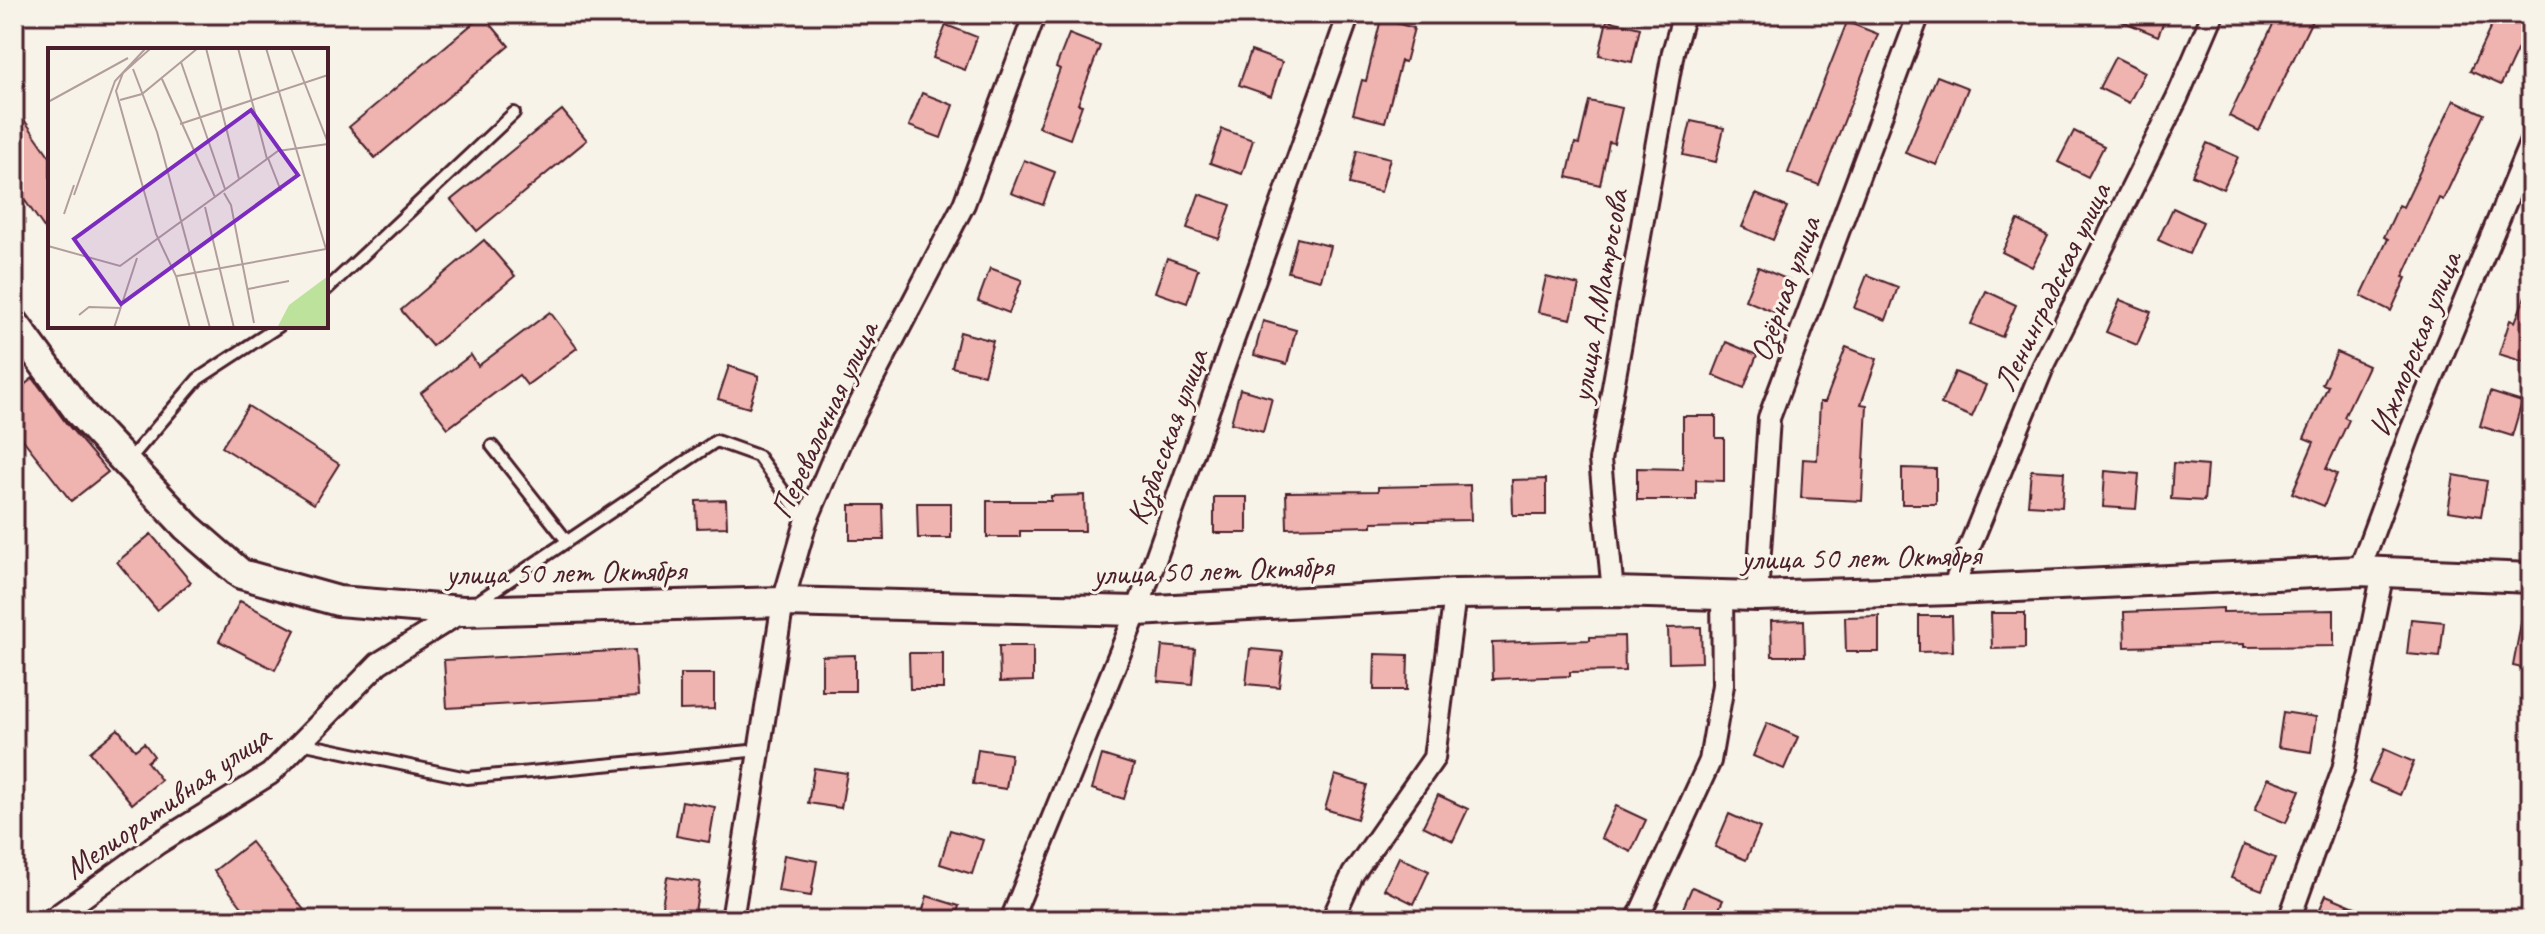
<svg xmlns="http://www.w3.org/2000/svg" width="2545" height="934" font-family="Caveat,sans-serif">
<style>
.building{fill:#efb3b0;stroke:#4a1f2b;stroke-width:2}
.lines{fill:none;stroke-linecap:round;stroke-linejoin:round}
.service-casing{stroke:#4a1f2b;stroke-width:16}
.minor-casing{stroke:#4a1f2b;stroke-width:26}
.secondary-casing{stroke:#4a1f2b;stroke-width:34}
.service{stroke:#f7f3e8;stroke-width:10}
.minor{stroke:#f7f3e8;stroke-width:20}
.secondary{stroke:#f7f3e8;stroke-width:28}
.labels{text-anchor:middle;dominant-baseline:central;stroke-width:6;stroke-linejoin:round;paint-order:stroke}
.street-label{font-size:32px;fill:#4a1f2b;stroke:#f7f3e8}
.inset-road{fill:none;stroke:#b29e9c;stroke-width:2}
.view{fill:#7b2cbf;fill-opacity:0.15;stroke:#7b2cbf;stroke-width:4}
.inset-edge{fill:none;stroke:#4a1f2b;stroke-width:4}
</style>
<rect width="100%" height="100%" fill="#f7f3e8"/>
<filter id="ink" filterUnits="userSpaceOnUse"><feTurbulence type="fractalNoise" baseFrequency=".0125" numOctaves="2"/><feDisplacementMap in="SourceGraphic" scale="16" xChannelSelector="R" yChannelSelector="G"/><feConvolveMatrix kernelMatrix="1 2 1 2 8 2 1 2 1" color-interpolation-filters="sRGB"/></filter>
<g filter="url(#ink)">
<g class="building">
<polygon points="2105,14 2167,14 2158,36"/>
<polygon points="2278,14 2315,14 2259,131 2229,116"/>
<polygon points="2497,14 2531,14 2531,20 2501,85 2470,71"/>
<polygon points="483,15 509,46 375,158 349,127"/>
<polygon points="1381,19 1414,28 1405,62 1401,61 1385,122 1353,114 1362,80 1366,81"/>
<polygon points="1607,20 1640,28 1632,62 1599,55"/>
<polygon points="1847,22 1878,34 1819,185 1788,173"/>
<polygon points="946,25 977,37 965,70 933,58"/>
<polygon points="1069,34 1100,46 1078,104 1082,105 1070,139 1038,127 1060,69 1056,67"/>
<polygon points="1251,51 1282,62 1271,96 1239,85"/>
<polygon points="2115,57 2145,72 2129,103 2099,88"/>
<polygon points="1937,76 1968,88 1937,165 1905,153"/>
<polygon points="922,93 953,105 941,138 909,126"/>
<polygon points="2454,100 2484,114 2443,200 2439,198 2403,277 2406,278 2391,311 2361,296 2388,239 2384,237 2399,205 2403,207"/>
<polygon points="1589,101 1622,108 1614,143 1609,142 1600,185 1567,177 1575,143 1579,144"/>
<polygon points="562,110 587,140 477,231 451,200"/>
<polygon points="25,121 50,157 50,236 14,185 14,129"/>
<polygon points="1691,121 1724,128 1716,162 1683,155"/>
<polygon points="1222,129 1253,140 1242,174 1210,163"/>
<polygon points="2074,131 2104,146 2088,177 2058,162"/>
<polygon points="2207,143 2238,157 2223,189 2192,175"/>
<polygon points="1357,150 1390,158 1381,192 1349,184"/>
<polygon points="1024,160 1055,172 1043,205 1011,193"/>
<polygon points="1199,194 1231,205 1219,239 1187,228"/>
<polygon points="1756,194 1787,207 1773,240 1742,227"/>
<polygon points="2173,208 2203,222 2189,254 2158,240"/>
<polygon points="2018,220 2048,236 2032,267 2002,252"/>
<polygon points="1297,238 1330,246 1321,280 1288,272"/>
<polygon points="484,240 515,276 432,346 401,310"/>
<polygon points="1167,258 1198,269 1187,303 1155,292"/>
<polygon points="1758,267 1789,280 1776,313 1745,300"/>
<polygon points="990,268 1022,280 1009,313 978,301"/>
<polygon points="1867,275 1898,287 1886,320 1854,308"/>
<polygon points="1546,277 1579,285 1571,319 1538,312"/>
<polygon points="2530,284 2531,284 2531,364 2499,354 2510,320 2515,322"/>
<polygon points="1986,291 2016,305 2002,337 1971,324"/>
<polygon points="2120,300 2151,312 2137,345 2106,332"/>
<polygon points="550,312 577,348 527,385 519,375 448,428 421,393 471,355 478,366"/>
<polygon points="1263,321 1296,330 1287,364 1254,355"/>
<polygon points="960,332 993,341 984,375 952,367"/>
<polygon points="1726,342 1757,355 1744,388 1713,375"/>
<polygon points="1846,347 1877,359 1861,404 1867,405 1862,501 1801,498 1803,459 1817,460 1820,402 1825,402"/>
<polygon points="2337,352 2368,366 2344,417 2349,420 2326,469 2337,474 2324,506 2292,493 2314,442 2304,438 2328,386 2322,384"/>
<polygon points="729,366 759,376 749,408 718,399"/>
<polygon points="1955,372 1986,385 1972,417 1941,404"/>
<polygon points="33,378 66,423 108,472 71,501 14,428 14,393"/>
<polygon points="1240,389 1272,398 1263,432 1231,423"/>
<polygon points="2490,392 2522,402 2512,436 2480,426"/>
<polygon points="248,406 339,464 314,504 222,447"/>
<polygon points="1683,416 1716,416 1716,438 1724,438 1724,481 1696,480 1696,500 1637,500 1637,468 1683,469"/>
<polygon points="2173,463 2207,466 2204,501 2171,499"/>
<polygon points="1902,468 1936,469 1936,504 1902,504"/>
<polygon points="2031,470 2064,472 2062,507 2028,505"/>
<polygon points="2105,471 2139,474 2136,509 2103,507"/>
<polygon points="2454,475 2487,481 2481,516 2448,511"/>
<polygon points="1546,479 1546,515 1513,515 1512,480"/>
<polygon points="1470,485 1471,520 1372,522 1372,526 1287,528 1286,492 1378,491 1378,487"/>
<polygon points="1084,495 1085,531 1020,531 1020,537 987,537 987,501 1051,501 1051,496"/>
<rect x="1214" y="497" width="33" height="36"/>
<polygon points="726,500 727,527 697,528 696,501"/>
<polygon points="917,503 951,503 951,538 918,538"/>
<polygon points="850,505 883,505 884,540 850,540"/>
<polygon points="151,534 191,582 157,610 117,562"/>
<polygon points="240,601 295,630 275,670 219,641"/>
<polygon points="2223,608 2223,612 2334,610 2334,646 2244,647 2244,644 2125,647 2124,612"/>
<polygon points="1991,613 2025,613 2025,648 1992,649"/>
<polygon points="1879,616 1879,652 1846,652 1845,617"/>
<polygon points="1919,616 1952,616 1953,651 1919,652"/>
<polygon points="2522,618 2531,619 2531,670 2513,666"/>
<polygon points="2411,619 2444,622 2440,657 2407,654"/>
<polygon points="1804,620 1805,656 1772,656 1771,621"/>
<polygon points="1701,627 1702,662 1669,663 1668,628"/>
<polygon points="1624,636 1625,671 1570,672 1570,676 1493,679 1492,643 1590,640 1590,637"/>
<polygon points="999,646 1033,646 1033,681 1000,682"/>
<polygon points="1162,646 1195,649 1192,684 1158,681"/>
<polygon points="1250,649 1283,652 1279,687 1246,684"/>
<polygon points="635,650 638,697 447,708 444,660"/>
<polygon points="909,653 943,653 943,689 910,689"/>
<polygon points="1375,654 1408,655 1407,690 1374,690"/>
<polygon points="855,655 855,691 822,691 822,656"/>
<polygon points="680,674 714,674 714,709 680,710"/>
<polygon points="2283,712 2316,717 2311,752 2278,747"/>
<polygon points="1767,723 1798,737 1784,769 1753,756"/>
<polygon points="118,729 135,750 144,743 154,756 147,762 161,780 132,804 90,752"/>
<polygon points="978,749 1011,754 1006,789 973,784"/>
<polygon points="2384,749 2414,762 2400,795 2369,782"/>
<polygon points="1102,755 1134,765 1124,799 1092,789"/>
<polygon points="814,768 847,773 841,808 808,803"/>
<polygon points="1335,775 1367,785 1357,819 1325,809"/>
<polygon points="2268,778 2300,790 2286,823 2255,810"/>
<polygon points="1438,795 1468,809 1453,841 1423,826"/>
<polygon points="682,801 715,807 709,842 676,836"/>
<polygon points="1616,806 1646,820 1631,852 1601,838"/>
<polygon points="1729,814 1760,828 1746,860 1715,847"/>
<polygon points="950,830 983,840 972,874 940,864"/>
<polygon points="251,842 304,910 291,920 252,920 214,871"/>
<polygon points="2244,845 2275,858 2262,890 2231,878"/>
<polygon points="784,855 817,861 811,896 778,891"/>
<polygon points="1399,857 1429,871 1414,904 1384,889"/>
<polygon points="667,877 700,882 694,917 661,912"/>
<polygon points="1692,887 1723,900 1714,920 1678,920"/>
<polygon points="2326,895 2386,920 2315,920"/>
<polygon points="927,896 959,906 955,920 920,920"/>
</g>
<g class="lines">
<defs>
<g id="service">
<polyline points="326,290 514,113"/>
<polyline points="492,446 567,541"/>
<polyline points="128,461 198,379 279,326"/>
<polyline points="474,604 716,441 758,456 806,522"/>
<polyline points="301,743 467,778 760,750"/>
</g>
<g id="minor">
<polyline points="2359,571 2412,428 2531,141"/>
<polyline points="1952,590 2043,367 2177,98 2213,14"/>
<polyline points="1613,592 1600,460 1673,52 1684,14"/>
<polyline points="1757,596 1769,418 1919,14"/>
<polyline points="51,920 157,844 270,774 379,663 463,611"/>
<polyline points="732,920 783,602 806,522 841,440 964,204 1035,14"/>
<polyline points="1011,920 1137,611 1349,14"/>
<polyline points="1332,920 1353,874 1434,758 1455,594"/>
<polyline points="1637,920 1710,761 1723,685 1722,594"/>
<polyline points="2289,920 2343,770 2383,572"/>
</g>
<polyline id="secondary" points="14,323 80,413 187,527 241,574 338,601 463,611 783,602 1137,611 1455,594 1613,592 1757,596 1952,590 2359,571 2531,578"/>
</defs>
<use href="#service" class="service-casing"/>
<use href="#minor" class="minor-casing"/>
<use href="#secondary" class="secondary-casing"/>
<use href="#service" class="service"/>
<use href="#minor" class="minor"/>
<use href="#secondary" class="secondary"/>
</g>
</g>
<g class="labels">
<g class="street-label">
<text transform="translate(2052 287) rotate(-64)">Ленинградская улица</text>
<text transform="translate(1785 289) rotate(-70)">Озёрная улица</text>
<text transform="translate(1599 296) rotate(-80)">улица А.Матросова</text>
<text transform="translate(2415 344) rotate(-68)">Ижморская улица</text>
<text transform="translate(824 420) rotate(-65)">Перевалочная улица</text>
<text transform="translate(1167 437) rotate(-70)">Кузбасская улица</text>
<text transform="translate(1861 557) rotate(-1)">улица 50 лет Октября</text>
<text transform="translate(1213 570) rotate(-2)">улица 50 лет Октября</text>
<text transform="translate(566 572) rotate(-1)">улица 50 лет Октября</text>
<text transform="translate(167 802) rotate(-35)">Мелиоративная улица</text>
</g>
</g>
<g transform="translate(48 48)">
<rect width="280" height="280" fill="#f7f3e8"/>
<path d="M280 228V280H229L241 257Z" fill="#bde29c"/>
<path class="inset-road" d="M103 0 75 25 68 43 108 186 128 228 142 280M158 0 191 131M190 0 219 111M218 0 278 201M243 0 280 95M133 14 177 141M85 21 109 84 162 280M114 31 167 149M72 52 94 46 150 0M0 54 80 10M132 76 280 27M220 110 233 143M176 145 183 157 206 275M26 147 67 33 98 0M157 159 186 280M16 166 26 137M0 198 72 218 230 103 280 96M129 228 278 201M200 241 241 233M31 267 41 259 73 260M66 280 89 210"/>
<path class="view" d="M203 62 250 127 73 256 26 191Z"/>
<rect width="280" height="280" class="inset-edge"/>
</g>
<rect width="2545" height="934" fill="none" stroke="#f7f3e8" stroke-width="48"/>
<rect x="24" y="24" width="2497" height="886" fill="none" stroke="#4a1f2b" stroke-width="3" filter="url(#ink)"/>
</svg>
